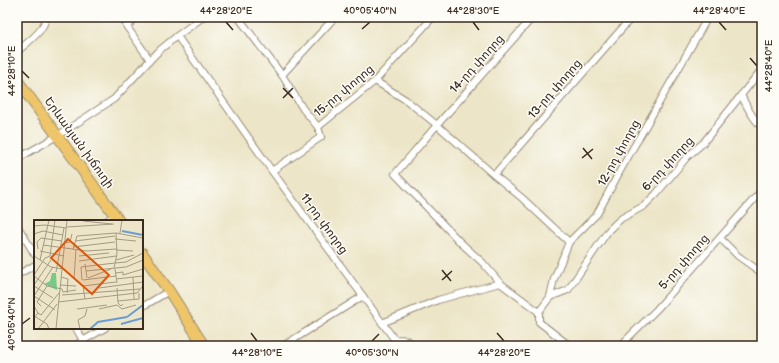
<svg xmlns="http://www.w3.org/2000/svg" width="779" height="363" font-family="'Balsamiq Sans','Noto Sans Armenian',sans-serif">
<style>
.lines{fill:none;stroke-linecap:round;stroke-linejoin:round}
.minor-casing{stroke:#948872;stroke-width:8}
.primary-casing{stroke:#948872;stroke-width:12}
.minor{stroke:#fff;stroke-width:6}
.primary{stroke:#eec569;stroke-width:10}
.ticks{fill:none;stroke:#3b2a1e;stroke-width:1.5}
.labels{text-anchor:middle;dominant-baseline:central;stroke-width:3;stroke-linejoin:round;paint-order:stroke}
.street-label{font-size:12px;fill:#3b2a1e;stroke:#fdfcf7}
.inset-river{fill:none;stroke:#6b9dd5;stroke-width:2}
.inset-road{fill:none;stroke:#a59a83;stroke-width:1}
.view{fill:#df570d;fill-opacity:0.15;stroke:#df570d;stroke-width:2}
.inset-edge{fill:none;stroke:#3b2a1e;stroke-width:2}
.neatline{fill:none;stroke:#3b2a1e;stroke-width:1.5}
.ticks-label{font-size:10px;text-anchor:middle;fill:#3b2a1e}
</style>
<rect width="100%" height="100%" fill="#fdfcf7"/>
<filter id="ink" filterUnits="userSpaceOnUse"><feTurbulence type="fractalNoise" baseFrequency=".025" numOctaves="2"/><feDisplacementMap in="SourceGraphic" scale="8" xChannelSelector="R" yChannelSelector="G"/><feConvolveMatrix kernelMatrix="1 2 1 2 8 2 1 2 1" color-interpolation-filters="sRGB"/></filter>
<filter id="wash" filterUnits="userSpaceOnUse"><feTurbulence type="fractalNoise" baseFrequency=".012" numOctaves="4" result="noise"/><feDisplacementMap in="SourceGraphic" scale="16" xChannelSelector="R" yChannelSelector="G"/><feGaussianBlur stdDeviation="0.9" result="paint"/><feColorMatrix in="noise" values="0 0 0 0 0 0 0 0 0 0 0 0 0 0 0 0 0 1.4 0 .05"/><feComposite in="paint" operator="in"/></filter>
<g filter="url(#wash)">
<rect width="100%" height="100%" fill="#ece5c7"/>
</g>
<g filter="url(#ink)">
<g class="lines">
<defs>
<g id="minor">
<polyline points="123,17 127,27 150,60"/>
<polyline points="238,17 282,75 303,109 318,127 321,137 272,171"/>
<polyline points="533,17 437,125 395,174 460,242 483,263 500,283 539,312"/>
<polyline points="127,27 136,17"/>
<path d="M177 36 272 171 394 339C404 339 408 339 414 346"/>
<path d="M17 52C27 42 44 32 46 17"/>
<polyline points="282,75 335,17"/>
<polyline points="375,81 406,100 437,125 494,175 522,198 569,242"/>
<path d="M741 95C747 107 753 119 762 127"/>
<polyline points="318,127 375,81 433,17"/>
<polyline points="17,159 57,136 114,99 150,60 161,49 177,36 203,17"/>
<polyline points="494,175 632,17"/>
<polyline points="106,221 115,215"/>
<polyline points="17,225 35,255"/>
<polyline points="720,238 738,256 762,273"/>
<polyline points="17,275 35,265"/>
<polyline points="550,297 568,290 608,231 616,223 622,218 644,206 656,194 687,157 703,143 762,69"/>
<polyline points="142,307 169,291"/>
<polyline points="382,323 438,300 500,283"/>
<polyline points="76,328 86,346"/>
<polyline points="74,346 105,328"/>
<polyline points="283,346 363,296"/>
<polyline points="570,346 539,322 539,312 550,297 554,279 569,242 597,214 620,171 708,17"/>
<polyline points="620,346 657,309 762,190"/>
</g>
<g id="primary">
<polyline points="17,80 119,221"/>
<polyline points="142,253 169,291 204,346"/>
</g>
</defs>
<use href="#minor" class="minor-casing"/>
<use href="#primary" class="primary-casing"/>
<use href="#minor" class="minor"/>
<use href="#primary" class="primary"/>
</g>
</g>
<path class="ticks" d="M226 22 233 30M473 22 479 30M719 22 726 30M362 29 370 22M750 58 757 66M22 71 29 78M283 88 293 98M283 98 293 88M583 148 592 159M582 158 593 149M442 270 451 281M442 280 452 271M22 324 30 318M251 333 257 341M497 333 504 341M372 341 379 334"/>
<g class="labels">
<g class="street-label">
<text transform="translate(477 64) rotate(-48)">14-րդ փողոց</text>
<text transform="translate(555 89) rotate(-49)">13-րդ փողոց</text>
<text transform="translate(344 91) rotate(-40)">15-րդ փողոց</text>
<text transform="translate(79 143) rotate(54)">Երևանյան խճուղի</text>
<text transform="translate(619 153) rotate(-61)">12-րդ փողոց</text>
<text transform="translate(668 164) rotate(-47)">6-րդ փողոց</text>
<text transform="translate(324 224) rotate(54)">11-րդ փողոց</text>
<text transform="translate(684 262) rotate(-49)">5-րդ փողոց</text>
</g>
</g>
<g transform="translate(34 220)">
<rect width="109" height="109" fill="#ece5c7"/>
<path d="M18 53H22L23 70 10 64 16 61Z" fill="#7bc989"/>
<path class="inset-river" d="M88 11 109 15M93 97 109 85M87 104 109 98M56 109 64 102 93 97"/>
<path class="inset-road" d="M49 1 78 4M0 6 11 5 32 8M33 7 80 4M86 13 88 0M0 14 9 11 29 15M81 19 102 21M41 21 81 16M31 23 36 22 38 14M9 25 53 31 82 29M39 27 81 22M4 29 3 22 7 18 28 21M39 29 43 16 82 13M82 30 99 31M6 31 30 36M0 36 17 47 29 49M16 36 21 0M45 36 75 33M6 40 15 0M82 40 100 35M45 41 82 36M81 43 92 42 109 33M51 44 53 58M80 48 83 34 82 13 109 18M81 49 83 63M52 51 92 47 109 40M22 52 30 8M82 53 89 52V55L109 49M0 55 11 38 16 36M0 56 13 66 3 82 7 86M27 57 34 59 33 73M99 57 100 79M54 58 77 49M40 59 42 29M82 59 109 56M48 60 47 47 81 43M49 60 82 56M0 65 17 40M26 65 42 66M0 66 19 78M13 66 28 69 29 72 42 70M65 68 109 62M83 68 84 83 87 86 89 84M28 75 106 69M0 76 19 47M0 76 21 90M51 79 49 66 82 62M84 81 105 79V73M24 82 103 73 109 66M83 85 88 89 102 85M0 86 4 93 0 98M43 89 73 85M65 89 83 85M4 93 7 95 25 73M0 96 13 104 15 109M4 109 23 84M22 109 33 0M46 109 44 100 51 96 53 89"/>
<path class="view" d="M34 19 75 55 58 74 17 38Z"/>
<rect width="109" height="109" class="inset-edge"/>
</g>
<rect width="779" height="363" fill="none" stroke="#fdfcf7" stroke-width="44"/>
<rect x="22" y="22" width="735" height="319" class="neatline"/>
<g class="ticks-label">
<text x="226" y="14">44°28'20"E</text>
<text x="370" y="14">40°05'40"N</text>
<text x="473" y="14">44°28'30"E</text>
<text x="719" y="14">44°28'40"E</text>
<text transform="translate(768 66) rotate(-90)" y="4">44°28'40"E</text>
<text transform="translate(11 71) rotate(-90)" y="4">44°28'10"E</text>
<text transform="translate(11 324) rotate(-90)" y="4">40°05'40"N</text>
<text x="257" y="356">44°28'10"E</text>
<text x="372" y="356">40°05'30"N</text>
<text x="504" y="356">44°28'20"E</text>
</g>
</svg>
